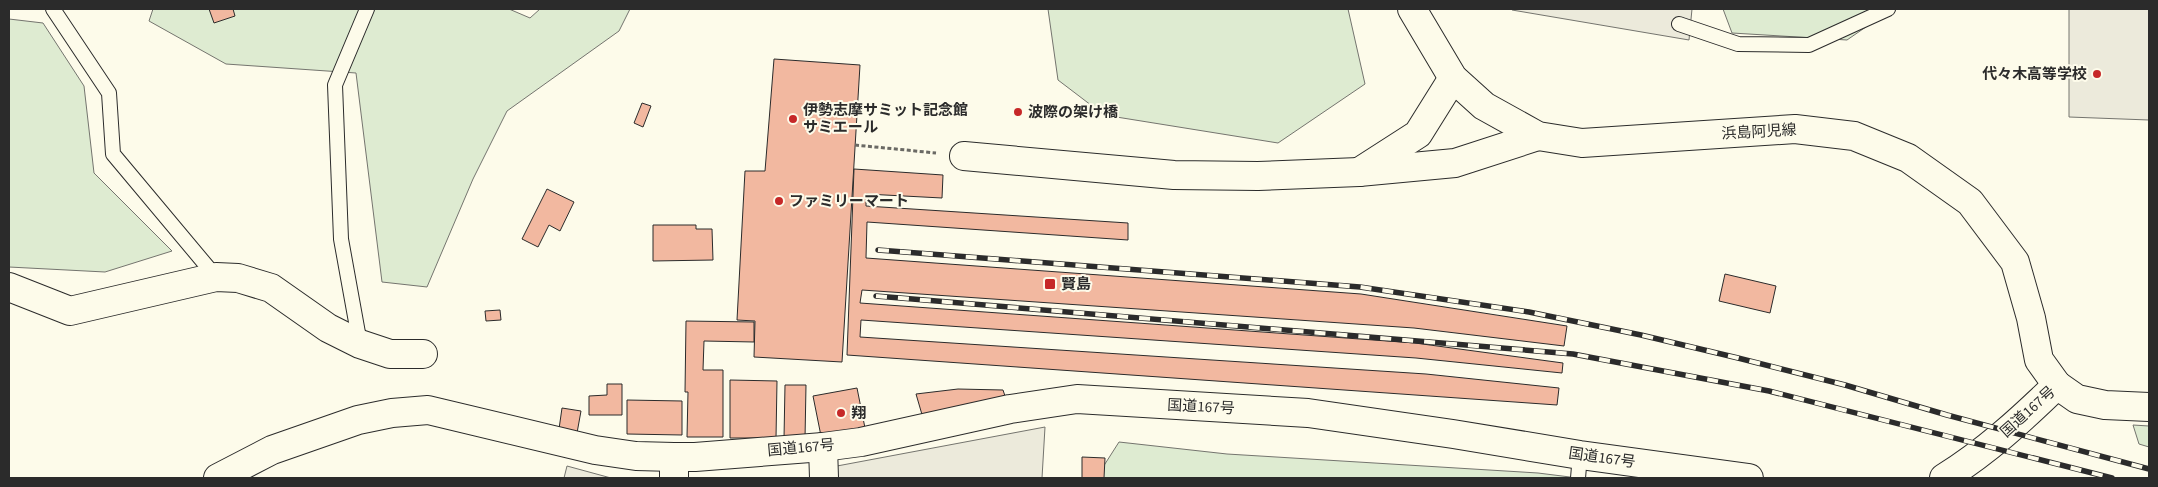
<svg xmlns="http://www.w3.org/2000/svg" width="2158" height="487" font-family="'Source Sans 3','Noto Sans JP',sans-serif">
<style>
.green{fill:#deebd1;stroke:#74746e}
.parking{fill:#eceadb;stroke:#74746e}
.building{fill:#f2b8a0;stroke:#2b2b2b}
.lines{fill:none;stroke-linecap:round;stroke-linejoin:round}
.service-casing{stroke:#2b2b2b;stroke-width:16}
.minor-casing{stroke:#2b2b2b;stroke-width:30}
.tertiary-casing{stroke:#2b2b2b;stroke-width:30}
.primary-casing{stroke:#2b2b2b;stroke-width:30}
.trunk-casing{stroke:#2b2b2b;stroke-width:30}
.path{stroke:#6a6964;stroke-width:3;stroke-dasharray:4 2.5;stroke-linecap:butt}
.service{stroke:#fdfbea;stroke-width:14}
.minor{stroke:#fdfbea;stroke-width:28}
.tertiary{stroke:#fdfbea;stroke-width:28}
.primary{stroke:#fdfbea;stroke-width:28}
.trunk{stroke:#fdfbea;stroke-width:28}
.rail-casing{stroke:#2b2b2b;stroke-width:5.5}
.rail{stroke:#fdfbea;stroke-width:4;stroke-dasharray:11;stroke-linecap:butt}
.poi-dot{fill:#c62828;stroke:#fdfbea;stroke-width:2}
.labels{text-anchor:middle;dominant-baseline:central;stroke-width:4;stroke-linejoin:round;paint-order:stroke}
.poi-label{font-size:15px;font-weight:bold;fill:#2b2b2b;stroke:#fdfbea;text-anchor:start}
.street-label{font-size:15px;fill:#2b2b2b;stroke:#fdfbea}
</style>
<rect width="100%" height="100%" fill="#fdfbea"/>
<g class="green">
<polygon points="153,9 509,9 530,18 540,9 630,9 619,31 507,111 473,179 427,287 382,282 356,73 226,64 149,21"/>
<polygon points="1048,9 1348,9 1365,84 1278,143 1104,115 1058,80"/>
<polygon points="1723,9 1892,9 1847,40 1732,33"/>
<polygon points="9,19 43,23 84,86 94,173 172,251 105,272 9,267"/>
<polygon points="2133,425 2149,426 2149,447 2139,444"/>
<polygon points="1119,442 1227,454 1538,473 1578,478 1096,478"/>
</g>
<g class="parking">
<polygon points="1511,9 1692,9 1689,40 1512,10"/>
<polygon points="2069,9 2149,9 2149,120 2069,117"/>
<polygon points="1045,427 1042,478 837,478 837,466"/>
<polygon points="567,466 611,478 564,478"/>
</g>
<g class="building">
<polygon points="209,9 233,9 235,16 214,23"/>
<polygon points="774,59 860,65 842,362 754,357 755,321 737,320 745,171 765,171"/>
<polygon points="642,103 651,106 643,127 634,123"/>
<polygon points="854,169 943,175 942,198 866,194 866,206 1128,223 1128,240 867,222 866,258 1361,294 1567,326 1564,346 1414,328 862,290 860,303 1415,343 1563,363 1562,373 1416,358 861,320 860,337 1426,374 1559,388 1557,405 847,355"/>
<polygon points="547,189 574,202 560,231 549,225 538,247 522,239"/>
<polygon points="653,225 696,225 696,229 712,229 713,260 653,261"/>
<polygon points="1725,274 1776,286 1770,313 1719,301"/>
<polygon points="500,310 501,320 486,321 485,311"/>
<polygon points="686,321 754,322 754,342 704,341 703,370 723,370 723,437 687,437 688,392 685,392"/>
<polygon points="730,380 777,381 776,438 730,438"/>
<polygon points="607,384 622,384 622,415 589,415 589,396 607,395"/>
<polygon points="785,385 806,385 805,439 784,438"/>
<polygon points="857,388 865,428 821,436 813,396"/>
<polygon points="958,389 1003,390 1006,399 923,418 916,394"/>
<polygon points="627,400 682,401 682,435 627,434"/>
<polygon points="562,408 581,411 577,433 559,429"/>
<polygon points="1082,457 1105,458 1104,478 1082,478"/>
</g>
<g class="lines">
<defs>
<g id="service">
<polyline points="53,9 109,93 113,154 216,277"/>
<polyline points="1679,24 1738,44 1809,45 1888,9"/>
<polyline points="360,344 341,239 335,85 367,9"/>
<polyline points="1578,478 1580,455"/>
</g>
<g id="minor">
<polyline points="1362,170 1418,134 1453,78"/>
<polyline points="1359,172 1455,163 1538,136"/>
<polyline points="9,287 70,311 216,277 238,278 271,288 328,328 360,344 390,354 423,354"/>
<polyline points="823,447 824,478"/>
<polyline points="218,478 272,450 358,420 392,413 428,410 595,450 636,456 674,457"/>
</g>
<polyline id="tertiary" points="964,156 1174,175 1258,176 1359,172"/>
<polyline id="primary" points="1412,9 1453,78 1484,106 1538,136 1582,143 1795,129 1854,136 1908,158 1970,202 2015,262 2031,318 2039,360 2057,385"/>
<g id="trunk">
<polyline points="674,478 674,457 695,457 823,447 861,442 1010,409 1077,399 1308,413 1453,434 1580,455 1749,478"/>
<path d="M1944 478C1986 452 2022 419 2057 385L2077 399 2105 405 2149 407"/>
</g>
</defs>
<use href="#service" class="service-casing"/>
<use href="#minor" class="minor-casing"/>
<use href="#tertiary" class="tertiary-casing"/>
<use href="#primary" class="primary-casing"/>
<use href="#trunk" class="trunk-casing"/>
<polyline class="path" points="855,145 936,153"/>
<use href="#service" class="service"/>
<use href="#minor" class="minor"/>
<use href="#tertiary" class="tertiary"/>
<use href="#primary" class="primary"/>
<use href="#trunk" class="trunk"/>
<defs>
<g id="rail">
<polyline points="878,250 1360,287 1529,312 1641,335 1738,358 1845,385 1947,415 2149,469"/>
<polyline points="876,296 1573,354 1769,391 2112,478"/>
</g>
</defs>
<use href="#rail" class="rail-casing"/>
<use href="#rail" class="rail"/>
</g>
<g class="poi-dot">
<circle cx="2097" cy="74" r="5"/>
<circle cx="1018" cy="112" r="5"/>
<circle cx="793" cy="119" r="5"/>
<circle cx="779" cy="201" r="5"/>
<rect x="1044" y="278" width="12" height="12" rx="2.5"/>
<circle cx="841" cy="413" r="5"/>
</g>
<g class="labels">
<g class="poi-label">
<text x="2087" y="74" text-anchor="end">代々木高等学校</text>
<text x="803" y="110">伊勢志摩サミット記念館<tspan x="803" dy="17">サミエール</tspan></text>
<text x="1028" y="112">波際の架け橋</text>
<text x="789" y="201">ファミリーマート</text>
<text x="1061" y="284">賢島</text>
<text x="851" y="413">翔</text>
</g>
<g class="street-label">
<text transform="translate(1759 132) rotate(-3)">浜島阿児線</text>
<text transform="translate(1201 407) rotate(3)">国道167号</text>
<text transform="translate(2028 412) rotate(-42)">国道167号</text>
<text transform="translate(801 448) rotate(-5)">国道167号</text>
<text transform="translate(1602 458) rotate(8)">国道167号</text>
</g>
</g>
<rect width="2158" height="487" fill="none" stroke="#2b2b2b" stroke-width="20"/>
</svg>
